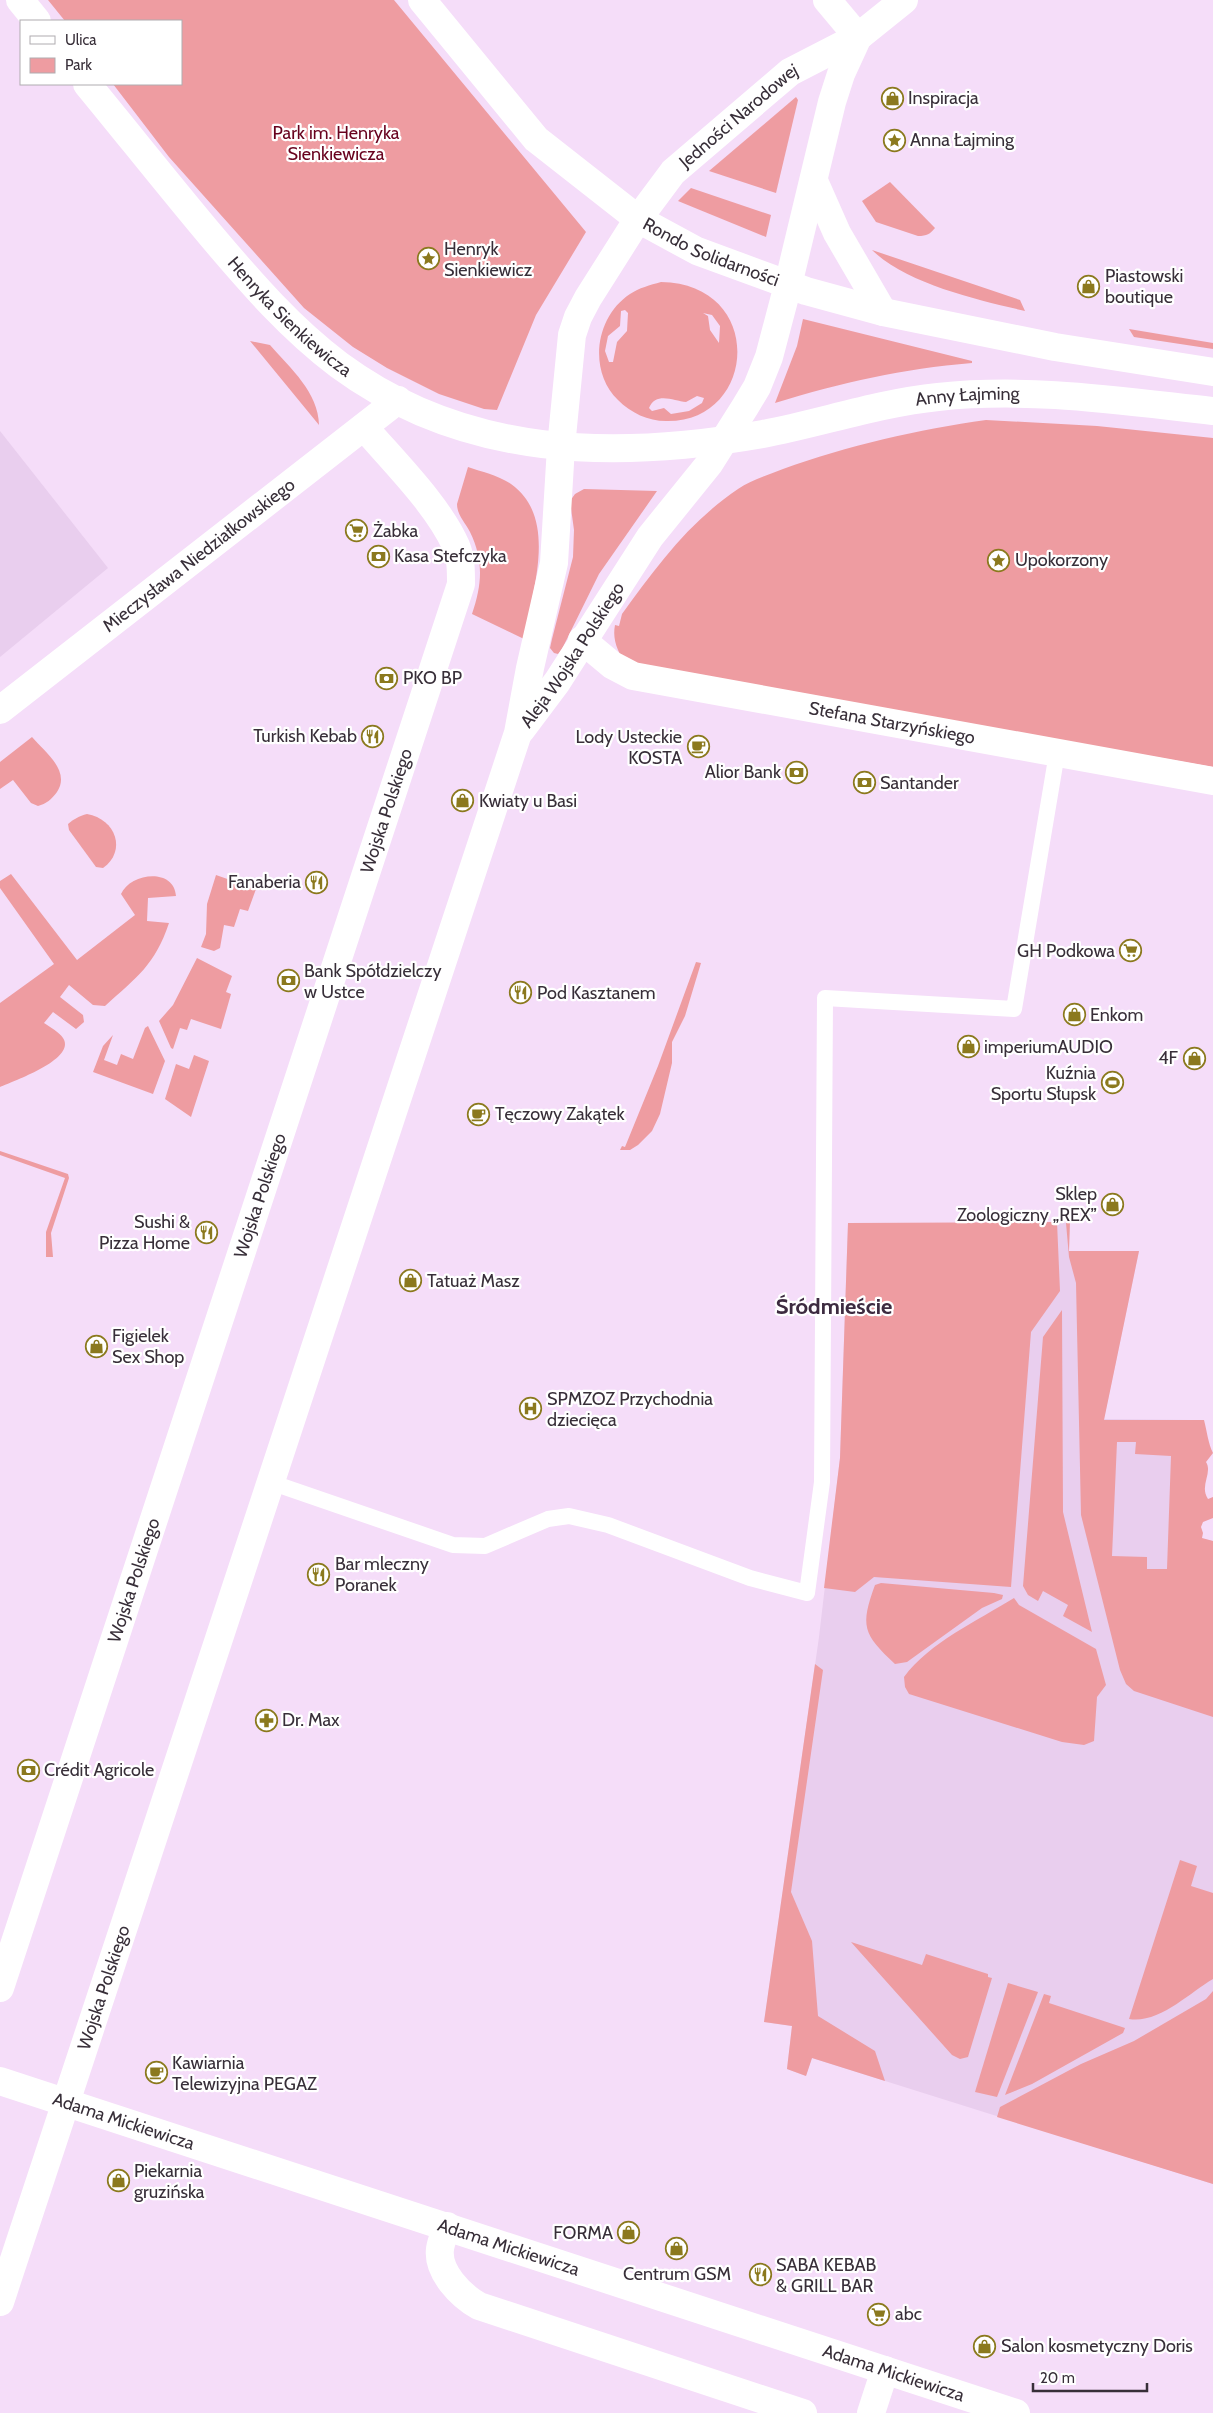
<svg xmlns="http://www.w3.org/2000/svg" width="1213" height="2413" font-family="Cabin,sans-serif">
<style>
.built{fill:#e9ceee}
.green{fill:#ee9ca1;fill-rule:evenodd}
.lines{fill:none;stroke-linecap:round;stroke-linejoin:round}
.service{stroke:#fff;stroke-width:16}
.minor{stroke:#fff;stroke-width:28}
.tertiary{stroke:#fff;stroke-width:28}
.secondary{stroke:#fff;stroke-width:28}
.labels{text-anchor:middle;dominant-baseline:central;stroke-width:4.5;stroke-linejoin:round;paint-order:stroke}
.poi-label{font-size:18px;fill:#382f39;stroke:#fff;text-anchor:start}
.street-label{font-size:18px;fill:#382f39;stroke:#fff}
.park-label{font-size:18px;fill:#68021e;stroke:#fff}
.district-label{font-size:22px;font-weight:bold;fill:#3d2b40;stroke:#fff}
</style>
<rect width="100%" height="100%" fill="#f5ddf9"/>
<g class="built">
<polygon points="0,431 108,568 0,657"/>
<polygon points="848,1223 1070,1223 1069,1251 1139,1251 1104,1419 1192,1420 1199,1538 1213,1541 1213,2184 812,2058 806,2076 787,2069 792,2026 764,2022 819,1637 840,1458"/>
</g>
<g class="green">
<polygon points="48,0 394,0 586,232 536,315 497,410 484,409 439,394 387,368 353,347 304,308 169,157 113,84 181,84 181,21 65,21"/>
<polygon points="796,97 798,100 776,193 709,171"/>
<path d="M890 182 935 228C930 234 927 236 918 236L876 222 862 201Z"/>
<polygon points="691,188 771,215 766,237 678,201"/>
<path d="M872 250 1020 300 1025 311C978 300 907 284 872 250Z"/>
<path d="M661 282C767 284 757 423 666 421 648 421 631 413 618 400 588 371 595 317 630 294 639 288 650 285 661 282ZM625 310 628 313 627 331 617 342 613 362H609L605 351 608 336 620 326 621 311ZM703 313 712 315 720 326 719 343 710 330 708 316ZM697 396 704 398 702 403 689 411 671 414 664 408 652 411 649 408C656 391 674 401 686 402Z"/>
<path d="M803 319 972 361V363C902 369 843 382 775 403L797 346Z"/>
<polygon points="1129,329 1213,343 1213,349 1134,337"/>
<path d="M250 341 270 345C291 369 318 392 319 425Z"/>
<path d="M986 420 1097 426 1213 438V767L627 665C618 653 612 640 615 625L619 626 622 614C657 566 688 523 738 489 751 480 768 475 783 469 846 446 920 429 986 420Z"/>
<path d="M468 467C482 472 498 475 511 484 559 518 532 591 524 639L472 614C482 584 484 561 470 532 465 522 457 515 457 504Z"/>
<polygon points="584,489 657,491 599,574 562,649 558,654 554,653 550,648 552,639 573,557 574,530 570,501 575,494"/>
<path d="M32 737C45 752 71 771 57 792 52 799 46 804 38 806L31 803 13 780 0 789V762Z"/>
<path d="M87 814C116 819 127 851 103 868L96 867 69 830 68 824C74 819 79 816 87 814Z"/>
<path d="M11 874 77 960 135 915 121 894C130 873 174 867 176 896L148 898 147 921 169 923C155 965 137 977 105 1006L93 1005 69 985 60 997 83 1015 84 1022 76 1029 53 1012 44 1023C50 1027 59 1032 63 1038 77 1059 13 1081 0 1087V1003L54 964 0 888V881Z"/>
<polygon points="216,875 256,889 248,911 240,909 234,927 224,925 220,948 214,951 201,947 206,934 207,904"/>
<polygon points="197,958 232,976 226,992 231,994 221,1029 191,1019 187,1030 180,1028 173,1049 171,1048 159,1021 173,1005"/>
<polygon points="696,962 701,963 685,1016 672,1042 672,1063 660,1114 652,1131 638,1145 630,1150 620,1150 622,1146 625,1147 658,1066"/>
<polygon points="148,1026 165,1061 153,1094 93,1072 103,1046 113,1035 104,1060 117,1065 121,1054 133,1059 145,1028"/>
<polygon points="194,1055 209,1061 191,1117 165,1099 176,1064 189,1069"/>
<polygon points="0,1151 68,1174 69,1178 51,1233 53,1257 46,1257 46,1232 65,1178 0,1155"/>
<path d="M1070 1220 1069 1251H1139L1104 1420H1204C1207 1431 1208 1443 1213 1453L1206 1462C1213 1473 1199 1486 1208 1499L1213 1497V1518L1203 1522 1201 1527 1203 1533 1202 1538 1213 1541V1717L1134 1691 1126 1684 1120 1670 1081 1515 1076 1283 1069 1257 1066 1223ZM1117 1442H1136L1135 1454 1171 1456 1167 1569H1147V1557L1112 1556Z"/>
<polygon points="1057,1222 1060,1291 1031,1332 1011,1587 874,1577 855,1592 824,1588 840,1458 848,1223"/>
<polygon points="1062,1310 1063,1512 1092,1632 1063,1616 1068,1605 1043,1591 1038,1601 1028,1595 1023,1586 1043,1337"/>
<path d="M881 1583 994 1593 1003 1595 1002 1599 982 1608 907 1662 895 1664C863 1634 860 1626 875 1585Z"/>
<path d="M1014 1598 1019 1605 1096 1649 1106 1685 1097 1697 1094 1741 1084 1745 1062 1742 909 1694 905 1687 904 1677C930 1642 977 1621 1014 1598Z"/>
<polygon points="815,1664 823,1670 791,1892 812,1941 818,2016 875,2051 885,2081 812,2058 806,2076 787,2069 792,2026 764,2022"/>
<path d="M1180 1860 1197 1866 1191 1886 1213 1893V1979C1189 1993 1159 2024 1129 2019Z"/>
<polygon points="851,1942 922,1965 926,1954 988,1974 988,1977 992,1978 968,2057 960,2059 952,2055"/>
<polygon points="1008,1983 1038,1992 997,2097 975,2092"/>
<polygon points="1213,1991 1213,2184 997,2117 1000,2107 1081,2064 1134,2041 1206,1999"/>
<polygon points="1044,1994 1051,1996 1049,2003 1125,2028 1123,2033 1032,2084 1005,2095"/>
</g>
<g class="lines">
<polyline class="service" points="270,1482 453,1545 485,1546 548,1519 569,1516 608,1525 750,1578 807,1593 822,1482 825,998 1014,1009 1057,753"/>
<g class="minor">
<polyline points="827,0 858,37"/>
<polyline points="814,181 837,233 883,312"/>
<path id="s1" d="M638 219 673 172 790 72 858 37 904 0"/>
<polyline points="788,285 832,102 841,74 858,37"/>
<path id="s2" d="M582 640 612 665 633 676 1213 781"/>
<path id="s3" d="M0 710 398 400"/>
<path id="s4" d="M0 1988 461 584C461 570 461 558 456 546 438 505 393 461 364 427"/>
<path id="s5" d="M0 2081 1016 2413"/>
<path d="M447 2226C445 2233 441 2241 440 2249 437 2272 461 2296 479 2306L803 2413"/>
<polyline points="871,2413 885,2370"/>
</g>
<g class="tertiary">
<path id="s6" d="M521 730 557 682 650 537 709 464 745 407 757 387 769 357 788 285"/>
<path id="s7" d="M0 2302 518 733 530 668 554 563 561 447 572 335 578 317 588 298 638 219"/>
</g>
<g class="secondary">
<polyline points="20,0 37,21"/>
<path id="s8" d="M422 0 536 139 638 219 697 251 806 291 883 312 1055 347 1213 372"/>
<path id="s9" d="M87 84C129 135 170 187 213 238 252 284 291 329 339 365 465 458 615 460 763 434 821 423 879 403 938 397 1031 387 1121 401 1213 411"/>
</g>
</g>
<defs>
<symbol id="shop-ring" viewBox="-11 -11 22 22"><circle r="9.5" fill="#fff" stroke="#8b791e" stroke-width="1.5"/><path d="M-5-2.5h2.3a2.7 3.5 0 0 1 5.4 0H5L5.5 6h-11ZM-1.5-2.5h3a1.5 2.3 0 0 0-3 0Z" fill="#8b791e"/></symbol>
<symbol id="sight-ring" viewBox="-11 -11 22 22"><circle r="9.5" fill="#fff" stroke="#8b791e" stroke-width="1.5"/><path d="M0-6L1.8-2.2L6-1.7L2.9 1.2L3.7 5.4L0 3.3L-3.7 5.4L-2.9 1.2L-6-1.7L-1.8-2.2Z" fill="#8b791e"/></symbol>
<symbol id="supermarket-ring" viewBox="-11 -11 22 22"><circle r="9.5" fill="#fff" stroke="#8b791e" stroke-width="1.5"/><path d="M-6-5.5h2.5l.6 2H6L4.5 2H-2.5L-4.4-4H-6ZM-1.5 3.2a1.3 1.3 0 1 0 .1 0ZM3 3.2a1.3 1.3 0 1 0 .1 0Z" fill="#8b791e"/></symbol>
<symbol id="bank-ring" viewBox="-11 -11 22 22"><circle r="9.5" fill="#fff" stroke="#8b791e" stroke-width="1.5"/><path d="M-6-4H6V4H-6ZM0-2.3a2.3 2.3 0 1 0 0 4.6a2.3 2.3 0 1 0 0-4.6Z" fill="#8b791e"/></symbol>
<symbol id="restaurant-ring" viewBox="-11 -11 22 22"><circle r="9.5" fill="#fff" stroke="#8b791e" stroke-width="1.5"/><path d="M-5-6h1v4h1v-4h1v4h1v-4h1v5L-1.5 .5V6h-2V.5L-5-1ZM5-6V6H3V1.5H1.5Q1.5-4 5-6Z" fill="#8b791e"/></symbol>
<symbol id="cafe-ring" viewBox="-11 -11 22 22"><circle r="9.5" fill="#fff" stroke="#8b791e" stroke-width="1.5"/><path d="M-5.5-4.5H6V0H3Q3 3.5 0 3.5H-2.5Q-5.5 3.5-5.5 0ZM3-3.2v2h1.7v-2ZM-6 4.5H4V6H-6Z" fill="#8b791e"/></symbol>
<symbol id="stadium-ring" viewBox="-11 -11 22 22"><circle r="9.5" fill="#fff" stroke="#8b791e" stroke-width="1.5"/><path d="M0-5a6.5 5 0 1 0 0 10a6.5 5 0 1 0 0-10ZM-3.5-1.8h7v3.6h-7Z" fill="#8b791e"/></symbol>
<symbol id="hospital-ring" viewBox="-11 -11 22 22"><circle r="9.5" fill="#fff" stroke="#8b791e" stroke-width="1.5"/><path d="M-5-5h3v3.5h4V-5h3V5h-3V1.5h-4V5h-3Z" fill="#8b791e"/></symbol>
<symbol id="pharmacy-ring" viewBox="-11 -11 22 22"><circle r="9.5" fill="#fff" stroke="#8b791e" stroke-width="1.5"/><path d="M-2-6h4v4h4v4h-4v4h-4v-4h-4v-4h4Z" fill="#8b791e"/></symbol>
</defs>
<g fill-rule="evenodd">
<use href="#shop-ring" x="880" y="86" width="25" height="25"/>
<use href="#sight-ring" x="882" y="128" width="25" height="25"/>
<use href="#sight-ring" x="416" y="246" width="25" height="25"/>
<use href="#shop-ring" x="1076" y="274" width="25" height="25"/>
<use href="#supermarket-ring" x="344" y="518" width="25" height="25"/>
<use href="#bank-ring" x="366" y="544" width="25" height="25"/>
<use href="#sight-ring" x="986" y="548" width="25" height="25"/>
<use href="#bank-ring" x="374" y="666" width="25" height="25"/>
<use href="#restaurant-ring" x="360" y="724" width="25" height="25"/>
<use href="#cafe-ring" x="686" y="734" width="25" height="25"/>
<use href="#bank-ring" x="784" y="760" width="25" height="25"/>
<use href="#bank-ring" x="852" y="770" width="25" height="25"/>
<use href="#shop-ring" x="450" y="788" width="25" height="25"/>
<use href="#restaurant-ring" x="304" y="870" width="25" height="25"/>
<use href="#supermarket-ring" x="1118" y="938" width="25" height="25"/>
<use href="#bank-ring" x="276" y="968" width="25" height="25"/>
<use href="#restaurant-ring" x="508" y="980" width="25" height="25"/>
<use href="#shop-ring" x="1062" y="1002" width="25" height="25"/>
<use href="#shop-ring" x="956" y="1034" width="25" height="25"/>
<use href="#shop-ring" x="1182" y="1046" width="25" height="25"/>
<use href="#stadium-ring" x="1100" y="1070" width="25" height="25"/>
<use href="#cafe-ring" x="466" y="1102" width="25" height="25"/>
<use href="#shop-ring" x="1100" y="1192" width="25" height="25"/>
<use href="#restaurant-ring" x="194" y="1220" width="25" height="25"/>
<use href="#shop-ring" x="398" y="1268" width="25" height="25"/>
<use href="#shop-ring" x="84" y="1334" width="25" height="25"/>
<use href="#hospital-ring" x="518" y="1396" width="25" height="25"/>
<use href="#restaurant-ring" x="306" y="1562" width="25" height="25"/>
<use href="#pharmacy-ring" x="254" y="1708" width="25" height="25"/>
<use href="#bank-ring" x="16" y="1758" width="25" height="25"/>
<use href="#cafe-ring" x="144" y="2060" width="25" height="25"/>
<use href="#shop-ring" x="106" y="2168" width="25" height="25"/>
<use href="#shop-ring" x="616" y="2220" width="25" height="25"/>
<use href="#shop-ring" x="664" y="2236" width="25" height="25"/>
<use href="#restaurant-ring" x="748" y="2262" width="25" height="25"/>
<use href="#supermarket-ring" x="866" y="2302" width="25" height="25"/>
<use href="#shop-ring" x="972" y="2334" width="25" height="25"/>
</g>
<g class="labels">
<g class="poi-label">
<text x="908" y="98">Inspiracja</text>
<text x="910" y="140">Anna Łajming</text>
<text x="444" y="249">Henryk<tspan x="444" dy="21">Sienkiewicz</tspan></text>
<text x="1105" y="276">Piastowski<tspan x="1105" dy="21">boutique</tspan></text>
<text x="373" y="531">Żabka</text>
<text x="394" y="556">Kasa Stefczyka</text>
<text x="1015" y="560">Upokorzony</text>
<text x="403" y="678">PKO BP</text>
<text x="357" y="736" text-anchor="end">Turkish Kebab</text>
<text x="682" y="737" text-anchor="end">Lody Usteckie<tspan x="682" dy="21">KOSTA</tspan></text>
<text x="781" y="772" text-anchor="end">Alior Bank</text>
<text x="880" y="783">Santander</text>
<text x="479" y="801">Kwiaty u Basi</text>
<text x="301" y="882" text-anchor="end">Fanaberia</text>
<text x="1115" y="951" text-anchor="end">GH Podkowa</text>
<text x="304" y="971">Bank Spółdzielczy<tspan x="304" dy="21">w Ustce</tspan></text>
<text x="537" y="993">Pod Kasztanem</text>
<text x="1090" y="1015">Enkom</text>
<text x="984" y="1047">imperiumAUDIO</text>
<text x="1178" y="1058" text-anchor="end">4F</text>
<text x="1096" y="1073" text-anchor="end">Kuźnia<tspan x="1096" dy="21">Sportu Słupsk</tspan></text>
<text x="495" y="1114">Tęczowy Zakątek</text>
<text x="1097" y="1194" text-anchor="end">Sklep<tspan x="1097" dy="21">Zoologiczny „REX”</tspan></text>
<text x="190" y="1222" text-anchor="end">Sushi &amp;<tspan x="190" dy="21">Pizza Home</tspan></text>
<text x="427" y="1281">Tatuaż Masz</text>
<text x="112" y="1336">Figielek<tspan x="112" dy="21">Sex Shop</tspan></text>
<text x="547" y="1399">SPMZOZ Przychodnia<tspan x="547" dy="21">dziecięca</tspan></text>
<text x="335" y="1564">Bar mleczny<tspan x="335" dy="21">Poranek</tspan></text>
<text x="282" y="1720">Dr. Max</text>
<text x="44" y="1770">Crédit Agricole</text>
<text x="172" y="2063">Kawiarnia<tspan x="172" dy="21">Telewizyjna PEGAZ</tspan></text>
<text x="134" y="2171">Piekarnia<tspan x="134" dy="21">gruzińska</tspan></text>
<text x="613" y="2233" text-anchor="end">FORMA</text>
<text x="776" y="2265">SABA KEBAB<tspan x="776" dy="21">&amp; GRILL BAR</tspan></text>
<text x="677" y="2274" text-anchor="middle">Centrum GSM</text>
<text x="895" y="2314">abc</text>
<text x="1001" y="2346">Salon kosmetyczny Doris</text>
</g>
<g class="street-label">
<text stroke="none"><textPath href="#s1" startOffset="145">Jedności Narodowej</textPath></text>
<text stroke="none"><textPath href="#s8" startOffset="390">Rondo Solidarności</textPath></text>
<text stroke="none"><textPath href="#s9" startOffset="309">Henryka Sienkiewicza</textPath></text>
<text stroke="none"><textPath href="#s9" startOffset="1029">Anny Łajming</textPath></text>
<text stroke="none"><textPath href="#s3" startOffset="252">Mieczysława Niedziałkowskiego</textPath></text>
<text stroke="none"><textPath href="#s6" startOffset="91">Aleja Wojska Polskiego</textPath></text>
<text stroke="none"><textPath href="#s2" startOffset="326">Stefana Starzyńskiego</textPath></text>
<text stroke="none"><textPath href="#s4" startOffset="1239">Wojska Polskiego</textPath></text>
<text stroke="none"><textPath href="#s4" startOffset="834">Wojska Polskiego</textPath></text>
<text stroke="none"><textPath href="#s4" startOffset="429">Wojska Polskiego</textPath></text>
<text stroke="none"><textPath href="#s7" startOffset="331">Wojska Polskiego</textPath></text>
<text stroke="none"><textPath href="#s5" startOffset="130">Adama Mickiewicza</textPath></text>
<text stroke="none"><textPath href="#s5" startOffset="535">Adama Mickiewicza</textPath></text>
<text stroke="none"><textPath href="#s5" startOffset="940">Adama Mickiewicza</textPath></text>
</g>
<g class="park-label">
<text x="336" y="133">Park im. Henryka<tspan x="336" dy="21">Sienkiewicza</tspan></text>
</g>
<g class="district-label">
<text x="834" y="1306">Śródmieście</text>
</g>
</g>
<rect x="20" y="20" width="162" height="65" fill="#ffffff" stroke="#afacb0"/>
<rect x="30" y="36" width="25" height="8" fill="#ffffff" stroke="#afacb0"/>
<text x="65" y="45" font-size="15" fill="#382f39">Ulica</text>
<rect x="30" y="58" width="25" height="15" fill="#ee9ca1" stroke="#afacb0"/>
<text x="65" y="70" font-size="15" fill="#382f39">Park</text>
<path d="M1033 2383v8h114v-8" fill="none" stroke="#382f39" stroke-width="2.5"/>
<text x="1040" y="2383" font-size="15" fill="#382f39" stroke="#ffffff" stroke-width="4" paint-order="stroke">20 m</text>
</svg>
